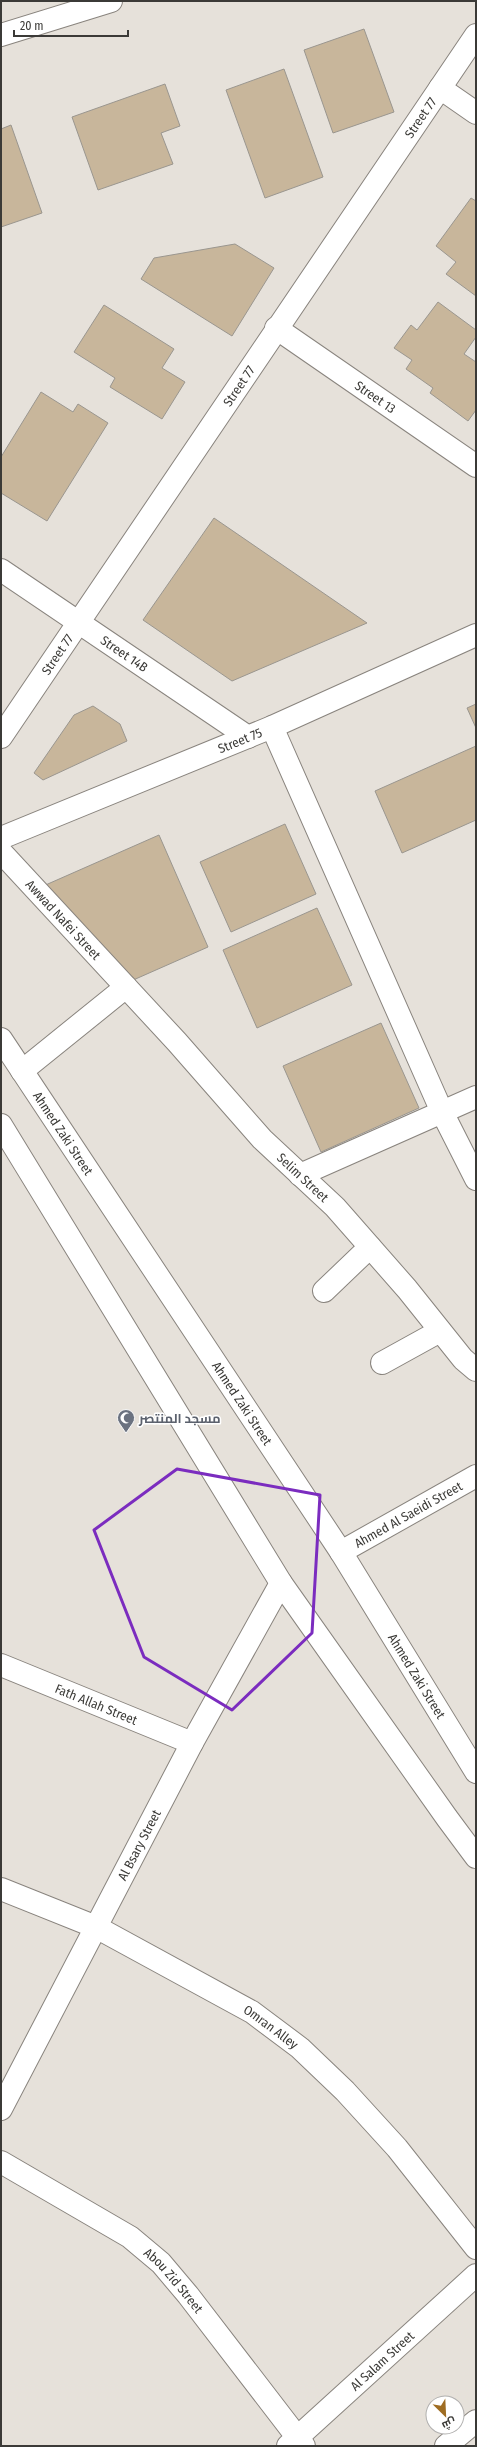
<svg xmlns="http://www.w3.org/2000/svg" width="477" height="2447" font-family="'Fira Sans Condensed',Cairo,sans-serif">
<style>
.building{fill:#c8b69b;stroke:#9a968f}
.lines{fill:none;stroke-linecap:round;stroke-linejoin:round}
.street-casing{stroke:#89847e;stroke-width:24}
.secondary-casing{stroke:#89847e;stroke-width:24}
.street{stroke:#fff;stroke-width:22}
.secondary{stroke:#fff;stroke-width:22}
.marked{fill:none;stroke:#7b2cbf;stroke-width:3;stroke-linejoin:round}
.labels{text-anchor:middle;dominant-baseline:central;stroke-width:3;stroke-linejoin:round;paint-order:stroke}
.street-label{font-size:13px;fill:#3b3a37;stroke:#fff}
.worship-label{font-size:13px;font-weight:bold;fill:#5b616d;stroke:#fff;text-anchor:start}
</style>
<rect width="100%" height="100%" fill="#e6e1da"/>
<g class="building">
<polygon points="364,29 394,112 333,133 304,50"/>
<polygon points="284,69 323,177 265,198 226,90"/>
<polygon points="165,84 180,126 161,133 173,164 98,190 72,117"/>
<polygon points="11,125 42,213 1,227 1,129"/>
<polygon points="471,198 476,201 476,296 446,274 456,262 436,246"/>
<polygon points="235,244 274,268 232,336 141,279 154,258"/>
<polygon points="438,302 476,330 476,337 464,354 476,362 476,410 468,421 430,393 433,388 406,369 412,360 394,348 411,325 417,330"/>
<polygon points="104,305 174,349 162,368 185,382 162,419 110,387 115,378 74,352"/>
<polygon points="41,392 73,412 78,404 108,423 47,521 1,493 1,457"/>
<polygon points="214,518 367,623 232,681 143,620"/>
<polygon points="476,704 476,728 467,708"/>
<polygon points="93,706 120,724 127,741 43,780 34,773 74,715"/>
<polygon points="476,746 476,820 402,853 375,791"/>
<polygon points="285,824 316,894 231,932 200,862"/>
<polygon points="159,835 208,947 131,981 41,887"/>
<polygon points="317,908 352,985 257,1028 223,950"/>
<polygon points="381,1023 419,1108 321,1152 283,1066"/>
</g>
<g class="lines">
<defs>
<g id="street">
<polyline points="1,35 111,1"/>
<polyline points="440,88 476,113"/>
<path id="s1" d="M276 328 476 466"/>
<path id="s2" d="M1 570 248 737"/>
<polyline points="272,727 442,1112 476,1179"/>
<path id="s3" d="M1 737 476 35"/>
<path id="s4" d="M1 838 272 727 476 635"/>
<path id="s5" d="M1 852 177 1042 262 1139 335 1207 407 1289 463 1359 476 1370"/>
<polyline points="22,1071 126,987"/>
<polyline points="300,1175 476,1097"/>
<polyline points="324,1291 370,1247"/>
<polyline points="382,1363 440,1331"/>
<path id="s6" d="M341 1552 476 1476"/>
<path id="s7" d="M1 1665 192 1743"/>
<path id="s8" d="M1 1889 96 1927 252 2012 300 2048 345 2091 397 2148 476 2248"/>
<path id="s9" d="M1 2109 192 1743 281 1583"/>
<path id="s10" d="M1 2162 130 2237 161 2263 188 2295 304 2446"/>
<path id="s11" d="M288 2446 476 2275"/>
<polyline points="446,2446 476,2421"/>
</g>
<g id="secondary">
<path id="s12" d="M1 1039 341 1552 476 1772"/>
<polyline points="1,1125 281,1583 447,1818 476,1857"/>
</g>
</defs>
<use href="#street" class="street-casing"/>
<use href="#secondary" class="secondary-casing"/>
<use href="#street" class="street"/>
<use href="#secondary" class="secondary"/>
</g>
<path class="marked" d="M177 1469 320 1495 312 1633 232 1710 144 1657 94 1530Z"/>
<defs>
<symbol id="mosque-pin" viewBox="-11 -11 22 30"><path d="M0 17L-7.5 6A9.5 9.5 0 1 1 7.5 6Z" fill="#6b7280" stroke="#fff"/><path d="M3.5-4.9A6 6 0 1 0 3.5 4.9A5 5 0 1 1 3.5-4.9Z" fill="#fff"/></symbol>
</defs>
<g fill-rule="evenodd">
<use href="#mosque-pin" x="116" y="1408" width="20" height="27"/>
</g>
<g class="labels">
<g class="street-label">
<text stroke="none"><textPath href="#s3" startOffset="748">Street 77</textPath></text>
<text stroke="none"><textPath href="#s3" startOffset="424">Street 77</textPath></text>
<text stroke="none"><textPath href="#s1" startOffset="121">Street 13</textPath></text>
<text stroke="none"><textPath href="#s2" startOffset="149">Street 14B</textPath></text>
<text stroke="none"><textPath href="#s3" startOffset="100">Street 77</textPath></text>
<text stroke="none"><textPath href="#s4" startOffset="258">Street 75</textPath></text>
<text stroke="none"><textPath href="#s5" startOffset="92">Awwad Nafei Street</textPath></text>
<text stroke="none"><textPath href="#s12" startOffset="113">Ahmed Zaki Street</textPath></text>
<text stroke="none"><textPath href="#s5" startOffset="444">Selim Street</textPath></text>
<text stroke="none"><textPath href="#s12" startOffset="437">Ahmed Zaki Street</textPath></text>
<text stroke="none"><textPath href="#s6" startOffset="77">Ahmed Al Saeidi Street</textPath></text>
<text stroke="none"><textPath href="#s12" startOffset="761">Ahmed Zaki Street</textPath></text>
<text stroke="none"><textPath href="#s7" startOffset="103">Fath Allah Street</textPath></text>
<text stroke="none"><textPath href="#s9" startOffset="298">Al Bsary Street</textPath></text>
<text stroke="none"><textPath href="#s8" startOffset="304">Omran Alley</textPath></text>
<text stroke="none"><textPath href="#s10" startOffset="211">Abou Zid Street</textPath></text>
<text stroke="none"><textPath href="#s11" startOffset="127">Al Salam Street</textPath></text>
</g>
<g class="worship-label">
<text x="139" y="1418">مسجد المنتصر</text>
</g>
</g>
<rect width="477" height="2447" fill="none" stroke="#3b3a37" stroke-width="4"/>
<g transform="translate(445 2415) rotate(156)"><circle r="19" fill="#ffffff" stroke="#b1b0af"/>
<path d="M0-3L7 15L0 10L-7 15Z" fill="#9f6d23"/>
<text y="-6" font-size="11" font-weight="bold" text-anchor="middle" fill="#3b3a37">ش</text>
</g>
<path d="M14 30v6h114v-6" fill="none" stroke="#3b3a37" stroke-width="2"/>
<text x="20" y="30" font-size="12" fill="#3b3a37" stroke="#ffffff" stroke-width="3" paint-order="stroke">20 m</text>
</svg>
